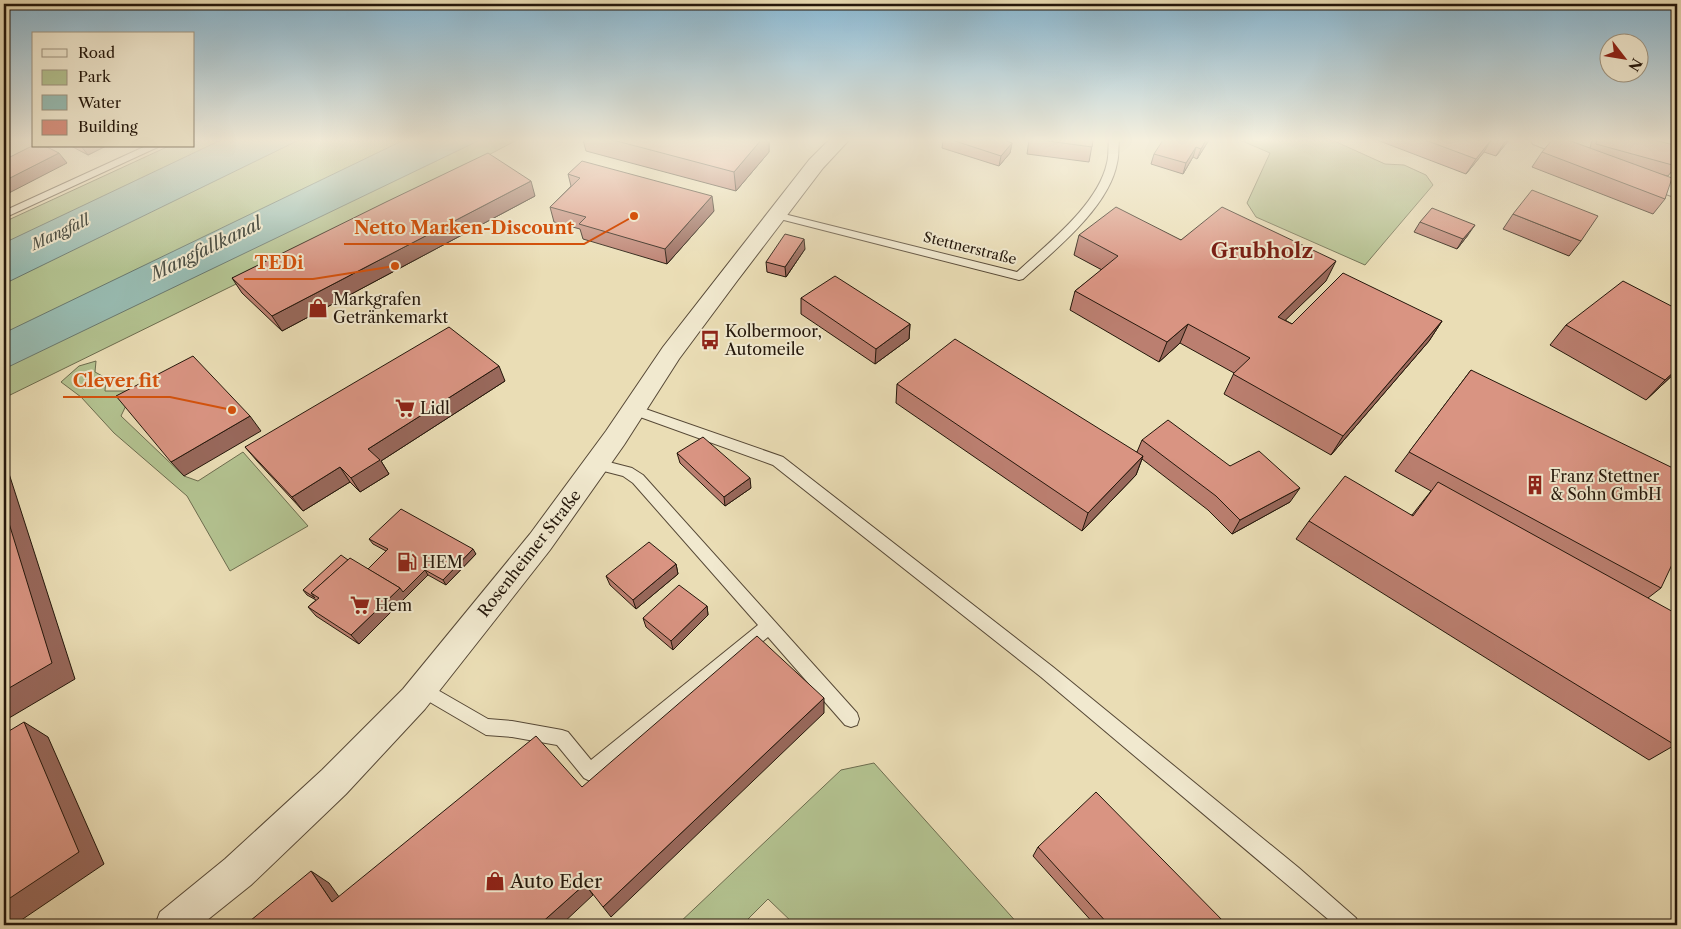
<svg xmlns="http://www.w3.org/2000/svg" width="1681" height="929" font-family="'Libre Caslon Text',serif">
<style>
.green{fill:#b3c290;stroke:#6c6c4e}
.water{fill:#98bbb1;stroke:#6a796f}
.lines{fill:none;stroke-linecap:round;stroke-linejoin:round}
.lane-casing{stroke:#564836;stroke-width:2}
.street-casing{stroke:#564836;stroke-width:2}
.lane{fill:#f1e9cf;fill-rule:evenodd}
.street{fill:#f1e9cf;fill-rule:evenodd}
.wall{fill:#bb7f70;stroke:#24170b}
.shaded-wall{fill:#98685b;stroke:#24170b}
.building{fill:#d99482;stroke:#24170b}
.labels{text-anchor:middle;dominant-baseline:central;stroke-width:4;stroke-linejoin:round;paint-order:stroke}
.far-street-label{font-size:14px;fill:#24170b;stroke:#f1e9cf}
.far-water-label{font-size:15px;font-style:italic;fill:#4d5045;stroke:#f1e9cf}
.poi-label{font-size:16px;fill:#24170b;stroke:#f1e9cf;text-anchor:start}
.street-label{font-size:16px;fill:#24170b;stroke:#f1e9cf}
.water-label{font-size:18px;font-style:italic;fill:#4d5045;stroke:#f1e9cf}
.near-poi-label{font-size:19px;fill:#24170b;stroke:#f1e9cf;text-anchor:start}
.district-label{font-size:21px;font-weight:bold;fill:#7a1f14;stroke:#f1e9cf}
.leader{fill:none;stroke:#d4520c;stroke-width:2}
.callout-dot{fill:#d4520c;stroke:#f1e9cf;stroke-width:2}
.callout-label{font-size:18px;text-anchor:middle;font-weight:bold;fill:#d4520c;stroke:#f1e9cf;stroke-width:4;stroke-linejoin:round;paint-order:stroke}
</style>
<rect width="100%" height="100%" fill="#eaddb5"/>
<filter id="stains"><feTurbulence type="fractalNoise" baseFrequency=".004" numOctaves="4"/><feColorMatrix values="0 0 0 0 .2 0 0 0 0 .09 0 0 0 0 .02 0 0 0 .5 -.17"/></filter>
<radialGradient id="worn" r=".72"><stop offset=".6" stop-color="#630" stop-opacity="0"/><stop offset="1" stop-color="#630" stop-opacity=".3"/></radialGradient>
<g class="green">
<polygon points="194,140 517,140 342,232 4,398 4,222 169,146 194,146"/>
<polygon points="1240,140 1332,140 1385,164 1404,165 1426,175 1433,185 1365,265 1256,217 1247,203 1270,153"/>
<polygon points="96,361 95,372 106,378 105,391 133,391 121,416 184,476 198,481 243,452 308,526 230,571 187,496 114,433 81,397 61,382 79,366"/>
<polygon points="874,763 1019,925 795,925 768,899 742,925 677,925 841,770"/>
</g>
<g class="water">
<polygon points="221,140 299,140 4,284 4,243"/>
<polygon points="404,140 480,140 4,369 4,333"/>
</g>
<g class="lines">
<defs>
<g id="lane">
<path d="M1109 140H1119C1118 148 1119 156 1117 163 1109 207 1055 250 1023 279L1019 280 772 217 771 215 776 212 1017 272C1047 244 1098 205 1107 163 1109 156 1108 148 1109 140Z"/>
<polygon points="146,146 160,146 4,218 4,211"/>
<polygon points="634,405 783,457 1053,667 1299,868 1356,918 1359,925 1335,925 1041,677 773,465 629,413 627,410 629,407"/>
<polygon points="597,459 632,468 643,475 857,713 859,719 857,725 851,727 845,725 768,637 596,778 590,781 584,778 557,745 512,737 486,735 416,694 414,689 416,684 422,681 488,719 512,721 562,730 568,732 591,760 758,625 633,483 623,476 592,468 590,464 592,460"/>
</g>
<g id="street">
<polygon points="829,140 849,140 823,168 737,281 679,359 624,445 550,550 425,709 346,794 251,885 201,925 155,925 160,912 225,859 322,770 403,689 530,534 606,431 663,347 809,160"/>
<polygon points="1531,140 1558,140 1588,152 1591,156 1588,160 1581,162 1574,160 1533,144"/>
<polygon points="1634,170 1677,185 1677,198 1627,180 1624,176 1627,172"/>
</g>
</defs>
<use href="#lane" class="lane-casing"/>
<use href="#street" class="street-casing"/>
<use href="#lane" class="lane"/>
<use href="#street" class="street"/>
</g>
<g class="wall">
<polygon points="583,140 769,140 769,152 736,191 586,151"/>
<polygon points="943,140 1004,140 1012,143 1010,153 999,166 942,148"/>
<polygon points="1029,140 1093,140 1089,162 1027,154"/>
<polygon points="1209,140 1197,159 1193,157 1183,174 1151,164 1154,154"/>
<polygon points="1377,140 1509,140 1496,156 1484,152 1466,174"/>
<polygon points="1592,140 1655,140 1676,166 1668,176 1659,174 1665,199 1653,214 1532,167 1542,152 1590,148"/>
<polygon points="71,146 106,146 88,155"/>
<polygon points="568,174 714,211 667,264 583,239 580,229 554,222 550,207 571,186"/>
<polygon points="535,196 282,331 242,293 232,278"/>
<polygon points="1513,214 1581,241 1569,256 1503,229"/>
<polygon points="1420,222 1468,235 1457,249 1414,232"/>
<polygon points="1079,235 1181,240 1326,281 1285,320 1292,324 1442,321 1429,341 1331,455 1224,394 1234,373 1180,343 1159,362 1070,310 1075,291 1102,270 1074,255"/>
<polygon points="805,249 786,277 767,272 766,262"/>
<polygon points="801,298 910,324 909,339 875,364 801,314"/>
<polygon points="1677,309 1677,371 1646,400 1550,345 1566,325"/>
<polygon points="1471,370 1661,588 1648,598 1675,745 1649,760 1296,539 1309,521 1412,515 1431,491 1395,471"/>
<polygon points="505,381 381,461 389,474 360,492 350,482 303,511 257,461 245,447"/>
<polygon points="897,384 1137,452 1142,440 1230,466 1290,502 1232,534 1208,510 1142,459 1136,475 1082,531 896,403"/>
<polygon points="677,453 751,488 725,506 680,463"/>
<polygon points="369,539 476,554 446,585 428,575 359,644 316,616 308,607 316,600 307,595 303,590 348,560 368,569 386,551 373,544"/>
<polygon points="676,564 678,574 636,609 610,585 606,576"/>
<polygon points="707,606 708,615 673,650 646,627 643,618"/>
<polygon points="1038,847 1227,925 1095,925 1033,856"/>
</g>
<g class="shaded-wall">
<polygon points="761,140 769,140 769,152 736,191 734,172"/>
<polygon points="1206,140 1209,140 1197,159 1201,149"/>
<polygon points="1491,140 1484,152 1466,174 1476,159"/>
<polygon points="1506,140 1509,140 1496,156"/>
<polygon points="1012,143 1010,153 999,166 1001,156"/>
<polygon points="81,146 106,146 88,155"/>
<polygon points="1196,147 1193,157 1183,174 1186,163"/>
<polygon points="59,153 67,163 7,194 4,189 4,181"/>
<polygon points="531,181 535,196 282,331 272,316"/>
<polygon points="712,196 714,211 667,264 665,249"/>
<polygon points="4,198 8,203 4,205"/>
<polygon points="1475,225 1468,235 1457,249 1463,239"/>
<polygon points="804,239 805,249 786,277 785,267"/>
<polygon points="1336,261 1326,281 1269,336 1278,317"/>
<polygon points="1442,321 1429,341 1331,455 1343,436"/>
<polygon points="910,324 909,339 875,364 876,349"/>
<polygon points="1188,324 1180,343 1159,362 1167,342"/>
<polygon points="499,366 505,381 381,461 389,474 360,492 351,478 368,449"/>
<polygon points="1677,369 1677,371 1646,400 1665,380"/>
<polygon points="250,416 261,431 184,476 171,462"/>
<polygon points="1143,456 1136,475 1082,531 1088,513"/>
<polygon points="4,458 75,679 4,721"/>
<polygon points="340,467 350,482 303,511 292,497"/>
<polygon points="750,478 751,488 725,506 724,497"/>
<polygon points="1300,488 1290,502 1232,534 1240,520"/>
<polygon points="473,549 476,554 446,585 443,580"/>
<polygon points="676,564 678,574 636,609 633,600"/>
<polygon points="425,570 428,575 359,644 351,635 400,588"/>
<polygon points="707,606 708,615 673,650 671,641"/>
<polygon points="824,698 824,713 611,917 603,907"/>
<polygon points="24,722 48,737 104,864 14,925 4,925 4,902"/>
<polygon points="311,871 329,883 350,912 332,902"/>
<polygon points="585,884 593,895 561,925 539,925"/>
</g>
<g class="building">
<polygon points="613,140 761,140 734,172"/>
<polygon points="952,140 1004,140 1012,143 1001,156"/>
<polygon points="1041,140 1093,140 1092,147"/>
<polygon points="1163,140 1206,140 1201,149 1196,147 1186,163 1154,154"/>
<polygon points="1425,140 1491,140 1476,159"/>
<polygon points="1552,140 1568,140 1672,178 1665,199 1542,152"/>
<polygon points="1597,140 1655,140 1677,146 1676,166 1596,144"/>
<polygon points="34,145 34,146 45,146 59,153 4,181 4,160"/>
<polygon points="488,153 531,181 272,316 232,278 386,202"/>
<polygon points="582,161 712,196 665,249 579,224 586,217 550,207 580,178 568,174"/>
<polygon points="1532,190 1598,216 1581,241 1513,214"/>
<polygon points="1116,207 1181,240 1222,207 1336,261 1278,317 1292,324 1343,273 1442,321 1343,436 1233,374 1250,358 1188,324 1167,342 1075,291 1118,256 1079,235"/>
<polygon points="1432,208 1475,225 1463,239 1420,222"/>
<polygon points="785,234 804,239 785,267 766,262"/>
<polygon points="835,276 910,324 876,349 801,298"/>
<polygon points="1623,281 1677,309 1677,369 1665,380 1566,325"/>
<polygon points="449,327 499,366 368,449 380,460 351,478 340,467 292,497 245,447"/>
<polygon points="955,339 1143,456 1088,513 897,384"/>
<polygon points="193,356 250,416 171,462 116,396"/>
<polygon points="1471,370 1677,470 1677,554 1661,588 1409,452"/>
<polygon points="1168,420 1230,466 1259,451 1300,488 1240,520 1216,496 1142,440"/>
<polygon points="703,437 750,478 724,497 677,453"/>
<polygon points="1345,476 1413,516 1438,482 1677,614 1677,740 1675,745 1309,521"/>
<polygon points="4,507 52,663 4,691"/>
<polygon points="401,509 473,549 443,580 425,570 403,592 400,588 368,569 388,549 369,539"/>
<polygon points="649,542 676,564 633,600 606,576"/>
<polygon points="341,555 348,560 311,593 315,598 303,590"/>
<polygon points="350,558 400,588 351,635 308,607 319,598 311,593"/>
<polygon points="679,585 707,606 671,641 643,618"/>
<polygon points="757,636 824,698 603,907 585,884 539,925 245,925 311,871 332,902 536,736 582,787"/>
<polygon points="24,722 79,852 4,902 4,734"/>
<polygon points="1096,792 1227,925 1109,925 1038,847"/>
</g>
<linearGradient id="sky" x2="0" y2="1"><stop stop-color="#88b7d2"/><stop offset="0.52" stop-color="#f6f0de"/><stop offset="1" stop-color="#f6f0de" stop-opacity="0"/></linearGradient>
<rect width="1681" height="270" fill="url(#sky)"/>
<defs>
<symbol id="shop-bare" viewBox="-9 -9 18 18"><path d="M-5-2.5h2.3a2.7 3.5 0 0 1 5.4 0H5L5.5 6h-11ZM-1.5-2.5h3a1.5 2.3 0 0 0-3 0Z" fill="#8f2418" stroke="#f1e9cf" stroke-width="2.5" paint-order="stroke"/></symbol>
<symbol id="bus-bare" viewBox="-9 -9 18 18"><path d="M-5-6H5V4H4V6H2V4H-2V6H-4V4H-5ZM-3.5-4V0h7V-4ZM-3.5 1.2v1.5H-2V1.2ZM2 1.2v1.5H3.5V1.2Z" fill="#8f2418" stroke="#f1e9cf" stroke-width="2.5" paint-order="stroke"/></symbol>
<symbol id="supermarket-bare" viewBox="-9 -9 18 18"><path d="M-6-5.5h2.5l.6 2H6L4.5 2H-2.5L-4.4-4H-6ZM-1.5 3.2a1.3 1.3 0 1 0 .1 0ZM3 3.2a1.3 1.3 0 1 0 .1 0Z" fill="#8f2418" stroke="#f1e9cf" stroke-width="2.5" paint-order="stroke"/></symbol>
<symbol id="building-bare" viewBox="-9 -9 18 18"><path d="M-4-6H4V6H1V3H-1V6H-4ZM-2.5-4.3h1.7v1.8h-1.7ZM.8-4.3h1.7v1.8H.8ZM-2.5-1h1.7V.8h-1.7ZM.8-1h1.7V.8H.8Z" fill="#8f2418" stroke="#f1e9cf" stroke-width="2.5" paint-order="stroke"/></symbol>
<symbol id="fuel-bare" viewBox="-9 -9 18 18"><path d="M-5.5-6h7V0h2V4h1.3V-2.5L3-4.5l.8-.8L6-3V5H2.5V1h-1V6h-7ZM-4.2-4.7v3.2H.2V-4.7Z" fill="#8f2418" stroke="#f1e9cf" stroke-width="2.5" paint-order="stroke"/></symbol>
</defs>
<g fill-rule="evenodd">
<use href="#shop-bare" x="304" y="294" width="28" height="28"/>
<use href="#bus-bare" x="696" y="326" width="28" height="28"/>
<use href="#supermarket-bare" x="391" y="394" width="28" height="28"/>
<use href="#building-bare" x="1521" y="471" width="28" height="28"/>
<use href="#fuel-bare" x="393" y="548" width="28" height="28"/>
<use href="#supermarket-bare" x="346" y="591" width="28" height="28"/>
<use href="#shop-bare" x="481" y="867" width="28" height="28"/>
</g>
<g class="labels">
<g class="far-street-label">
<text transform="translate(970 248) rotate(14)">Stettnerstraße</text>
</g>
<g class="far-water-label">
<text transform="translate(60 232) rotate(-25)">Mangfall</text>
</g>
<g class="poi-label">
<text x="333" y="299">Markgrafen<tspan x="333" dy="18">Getränkemarkt</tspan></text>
<text x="725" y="331">Kolbermoor,<tspan x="725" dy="18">Automeile</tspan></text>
<text x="420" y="408">Lidl</text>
<text x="1550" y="476">Franz Stettner<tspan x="1550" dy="18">&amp; Sohn GmbH</tspan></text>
<text x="422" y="562">HEM</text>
<text x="375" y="605">Hem</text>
</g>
<g class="street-label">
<text transform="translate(529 553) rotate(-52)">Rosenheimer Straße</text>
</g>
<g class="water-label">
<text transform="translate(206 249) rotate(-26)">Mangfallkanal</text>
</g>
<g class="near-poi-label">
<text x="510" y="881">Auto Eder</text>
</g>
<g class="district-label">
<text x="1262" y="250">Grubholz</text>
</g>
</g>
<path class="leader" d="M634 216L584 244H344M395 266L313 279H244M232 410L170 397H63"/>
<g class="callout-dot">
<circle cx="634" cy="216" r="5"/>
<circle cx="395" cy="266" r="5"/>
<circle cx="232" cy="410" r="5"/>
</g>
<g class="callout-label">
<text x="464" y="234">Netto Marken-Discount</text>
<text x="279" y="269">TEDi</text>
<text x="116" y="387">Clever fit</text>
</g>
<rect width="1681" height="929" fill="none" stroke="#eaddb5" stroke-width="20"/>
<rect x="5" y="5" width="1671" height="919" fill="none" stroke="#24170b" stroke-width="2.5"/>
<rect x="10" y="10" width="1661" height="909" fill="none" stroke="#24170b"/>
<rect x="32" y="32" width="162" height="115" fill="#f1e9cf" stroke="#9f9581"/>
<rect x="42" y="49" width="25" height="8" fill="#f1e9cf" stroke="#9f9581"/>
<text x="78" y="58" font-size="15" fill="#24170b">Road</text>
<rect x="42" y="70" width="25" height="15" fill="#b3c290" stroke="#9f9581"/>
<text x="78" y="82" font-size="15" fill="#24170b">Park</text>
<rect x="42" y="95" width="25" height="15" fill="#98bbb1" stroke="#9f9581"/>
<text x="78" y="108" font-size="15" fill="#24170b">Water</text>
<rect x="42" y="120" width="25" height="15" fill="#d99482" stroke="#9f9581"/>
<text x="78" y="132" font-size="15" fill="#24170b">Building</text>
<g transform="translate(1624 58) rotate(121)"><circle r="24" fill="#f1e9cf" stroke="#9f9581"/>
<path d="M0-4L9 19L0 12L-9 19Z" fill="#8f2418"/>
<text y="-8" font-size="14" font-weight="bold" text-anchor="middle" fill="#24170b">N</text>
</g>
<rect width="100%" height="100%" filter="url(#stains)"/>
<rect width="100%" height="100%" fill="url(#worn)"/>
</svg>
